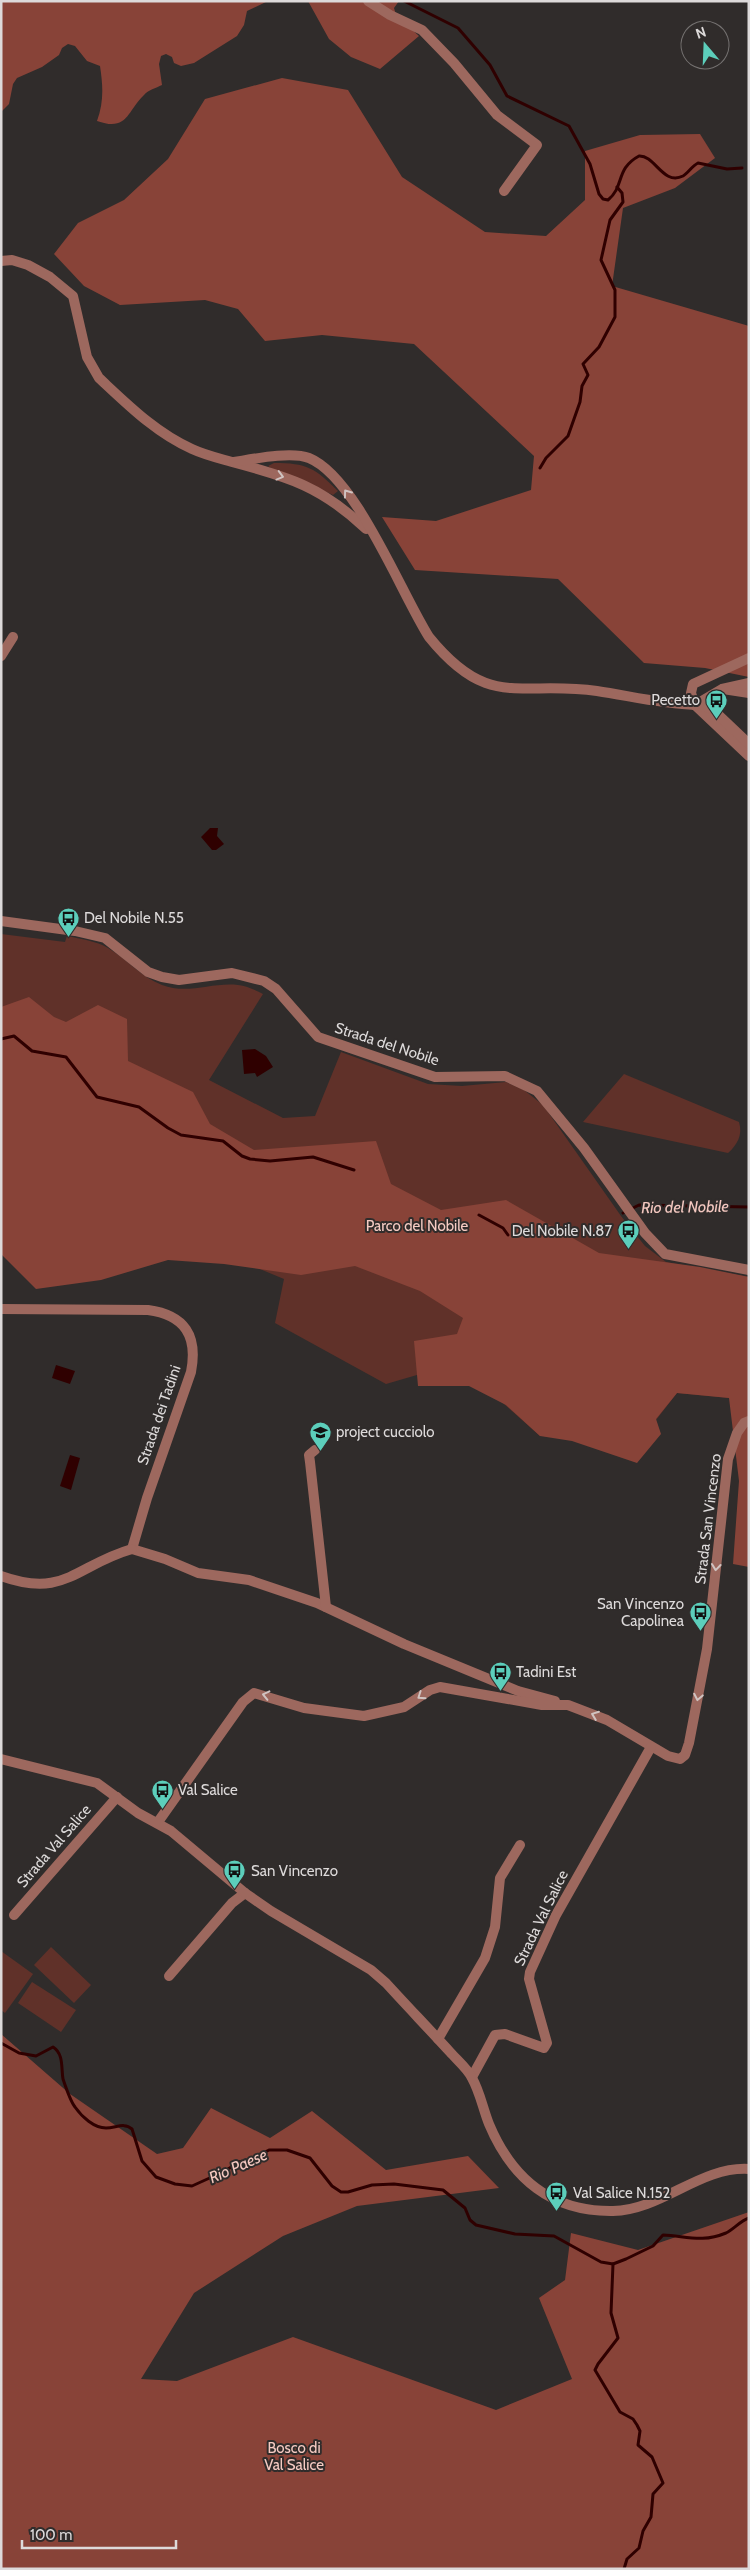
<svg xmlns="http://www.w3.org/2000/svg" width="750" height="2570" font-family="Cabin,sans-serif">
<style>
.green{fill:#603129}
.forest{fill:#884338}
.water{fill:#2f0000}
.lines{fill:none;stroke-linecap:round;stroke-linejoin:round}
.stream{stroke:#2f0000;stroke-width:3}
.minor{stroke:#9d685e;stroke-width:10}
.tertiary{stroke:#9d685e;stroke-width:10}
.oneway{stroke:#d0c3c1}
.labels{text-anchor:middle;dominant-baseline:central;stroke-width:4;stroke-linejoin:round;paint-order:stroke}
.poi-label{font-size:15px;fill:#dddada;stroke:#302c2b;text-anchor:start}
.street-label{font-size:15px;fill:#dddada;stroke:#302c2b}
.park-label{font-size:15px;fill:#f6cbc3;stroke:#302c2b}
.water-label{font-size:16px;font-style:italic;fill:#f4c8c0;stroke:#302c2b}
</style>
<rect width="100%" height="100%" fill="#302c2b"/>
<g class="green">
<path d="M274 463C307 463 315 468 338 491L333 495C315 486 281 477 268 466Z"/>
<path d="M1 934 65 942 67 936C81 939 96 941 108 948 127 959 141 977 162 985 188 995 212 982 238 985 247 986 255 990 263 994L209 1080 283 1118 315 1116 341 1052 428 1084 462 1086 506 1082 524 1090 543 1105 621 1216 645 1246 666 1262 749 1277 730 1398 677 1393 656 1420 540 1436 458 1363 386 1384 275 1323 284 1279 185 1238 1 1239Z"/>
<path d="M624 1074 739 1122C743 1135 737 1145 728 1153L583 1122Z"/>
<polygon points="51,1947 91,1985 74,2003 34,1965"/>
<polygon points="1,1951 33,1974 5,2013 1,2010"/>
<polygon points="32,1982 76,2010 61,2032 18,2003"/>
</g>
<g class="forest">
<path d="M1 1H268L247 11 244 25 237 36 194 63 181 66 174 63 172 57 166 54 161 56 159 64 162 85C156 88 148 90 144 95 127 111 128 132 97 121 104 102 103 86 100 66L87 61 75 46 68 44 62 48 59 55 42 67 17 78 13 84 9 104 1 112Z"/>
<polygon points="308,1 399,1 394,8 396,15 419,36 380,69 351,57 329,39"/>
<polygon points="282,78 348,90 402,177 485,232 546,236 585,200 585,151 640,135 700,134 715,158 675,188 623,208 612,286 749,326 749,677 705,668 644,663 558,579 415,570 382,517 436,521 531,490 534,456 414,344 322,335 265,341 238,309 205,300 120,305 84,286 54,254 78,223 124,200 168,159 205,99"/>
<polygon points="29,997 54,1017 66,1022 98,1005 127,1019 128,1061 193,1092 210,1124 254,1150 376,1141 391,1184 441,1210 506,1200 599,1253 700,1267 749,1277 749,1567 733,1564 739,1481 729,1398 677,1393 656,1419 661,1434 637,1463 572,1441 540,1436 506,1405 469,1386 418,1386 414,1341 457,1334 463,1318 420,1291 355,1266 301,1275 224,1264 168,1260 101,1280 36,1289 1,1254 1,1007"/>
<polygon points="1,2034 70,2094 157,2154 183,2148 211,2108 270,2138 312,2111 386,2170 468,2156 499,2188 357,2206 283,2236 194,2293 141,2379 177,2381 293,2337 496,2410 572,2379 539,2298 565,2280 571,2233 638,2250 749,2212 749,2569 1,2569"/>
</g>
<g class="water">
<polygon points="210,828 218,828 217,836 224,844 216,850 212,850 201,837"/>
<polygon points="255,1049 266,1056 273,1067 257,1077 255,1073 244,1074 242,1050"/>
<polygon points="56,1365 75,1371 70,1384 52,1378"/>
<polygon points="70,1455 80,1458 71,1490 60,1486"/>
</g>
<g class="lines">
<g class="stream">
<path d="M404 1 458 28 490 65 507 96 569 126 590 164 599 194 603 199 608 200C625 186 615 169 639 156 655 155 663 186 683 176 688 173 692 166 698 163L727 169 742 168"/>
<polyline points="540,468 546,458 568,436 580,402 582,386 588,375 583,364 599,347 615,317 615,290 601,260 610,220 623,202 622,193 617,187"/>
<polyline points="1,1039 14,1036 32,1051 66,1057 97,1097 139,1107 168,1128 181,1135 223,1141 242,1156 250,1159 270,1161 313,1157 354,1170"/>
<polyline points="623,1213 639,1205 749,1207"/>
<polyline points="479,1215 503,1228 508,1235"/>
<path d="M1 2043 19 2053 36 2056 53 2047C64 2054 61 2068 63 2079 65 2085 71 2102 75 2107 82 2117 94 2128 106 2128 116 2128 124 2122 132 2129L142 2161 156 2177 175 2184 192 2186 225 2171 239 2162 250 2160 269 2150H287L310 2158 332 2186 341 2192H348L372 2185 394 2184 443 2190 465 2208 470 2220 476 2225 515 2234 554 2236 601 2262 613 2264 626 2259 653 2246 663 2235C686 2236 702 2243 726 2233 734 2229 740 2221 749 2218"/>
<polyline points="613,2264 611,2313 618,2338 598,2364 595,2370 620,2412 633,2419 637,2425 640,2431 638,2445 652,2457 663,2483 653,2494 651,2517 643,2531 639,2548 627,2559 624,2569"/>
</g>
<g class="minor">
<polyline points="368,1 390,15 422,30 454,63 497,115 537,145 504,191"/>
<polyline points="1,656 13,637"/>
<polyline points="723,689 749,693"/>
<polyline points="695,705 749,756"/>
<polyline points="696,705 711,708 749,744"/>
<polyline points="1,921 75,931 105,938 148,972 162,977 179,980 232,973 264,981 276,989 318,1037 435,1077 505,1076 537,1091 584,1148 645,1233 665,1254 749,1270"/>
<path d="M1 1309 148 1310C185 1315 198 1336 191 1372L147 1498 132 1549 165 1559 198 1573 249 1580 317 1603 404 1644 518 1691 555 1701"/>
<polyline points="315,1450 309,1455 310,1462 326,1607"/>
<path d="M1 1576C65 1599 76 1565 132 1549"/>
<polyline points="158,1822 243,1702 254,1693 304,1708 364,1716 404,1707 430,1690 440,1687 542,1705 568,1705 607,1720 668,1756 680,1759 685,1755 689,1743 707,1649 728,1459 737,1433 744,1423 749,1421"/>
<polyline points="14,1915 117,1797"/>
<polyline points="169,1976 232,1903 245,1893"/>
<polyline points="438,2039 485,1958 495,1927 500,1878 520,1845"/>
<polyline points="472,2077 495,2035 505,2034 544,2048 547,2043 529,1979 530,1972 556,1915 651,1747"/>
</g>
<g class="tertiary">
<path d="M1 261 12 260 28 265 50 277 73 296 87 357 99 378C128 405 156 433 192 449 205 455 218 458 232 462 289 477 322 487 366 529"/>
<path d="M234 462C253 459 291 451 309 458 356 477 401 593 429 637 489 711 519 680 597 691 630 696 662 704 695 705"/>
<polyline points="695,705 691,693 693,684 749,658"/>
<polyline points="695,705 722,689 749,683"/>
<path d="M1 1759 97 1783 138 1813 171 1831 245 1893 271 1911 371 1970 386 1983C407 2006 429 2029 450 2052 457 2060 468 2069 472 2078 480 2092 483 2109 489 2124 512 2179 552 2212 613 2211 662 2210 700 2166 749 2169"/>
</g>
</g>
<defs><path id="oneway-chevron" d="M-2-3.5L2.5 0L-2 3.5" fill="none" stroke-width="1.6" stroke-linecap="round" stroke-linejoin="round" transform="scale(1.25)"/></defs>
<g class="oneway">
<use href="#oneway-chevron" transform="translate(280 476) rotate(15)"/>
<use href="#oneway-chevron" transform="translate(347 493) rotate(-126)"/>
<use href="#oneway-chevron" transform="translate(716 1567) rotate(96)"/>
<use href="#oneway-chevron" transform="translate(266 1695) rotate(-167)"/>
<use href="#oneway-chevron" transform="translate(421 1696) rotate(146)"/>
<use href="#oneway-chevron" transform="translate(698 1697) rotate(101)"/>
<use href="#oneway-chevron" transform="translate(595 1715) rotate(-159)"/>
</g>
<defs>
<symbol id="bus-pin" viewBox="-11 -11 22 30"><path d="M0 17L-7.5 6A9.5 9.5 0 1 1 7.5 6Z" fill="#5ccebb" stroke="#302c2b"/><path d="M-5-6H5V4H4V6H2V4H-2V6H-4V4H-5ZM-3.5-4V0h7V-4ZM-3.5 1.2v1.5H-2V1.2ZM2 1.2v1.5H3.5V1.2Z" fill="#111"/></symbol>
<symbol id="school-pin" viewBox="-11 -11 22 30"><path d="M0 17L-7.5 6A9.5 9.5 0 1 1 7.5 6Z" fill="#5ccebb" stroke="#302c2b"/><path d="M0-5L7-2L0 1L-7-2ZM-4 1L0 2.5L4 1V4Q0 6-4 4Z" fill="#111"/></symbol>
</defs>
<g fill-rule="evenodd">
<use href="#bus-pin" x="704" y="688" width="25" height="34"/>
<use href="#bus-pin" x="56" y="906" width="25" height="34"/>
<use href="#bus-pin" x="616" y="1218" width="25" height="34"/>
<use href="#school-pin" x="308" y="1420" width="25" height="34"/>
<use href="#bus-pin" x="688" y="1600" width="25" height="34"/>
<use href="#bus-pin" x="488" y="1660" width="25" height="34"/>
<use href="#bus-pin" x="150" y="1778" width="25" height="34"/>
<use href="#bus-pin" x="222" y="1858" width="25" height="34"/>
<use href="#bus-pin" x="544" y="2180" width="25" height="34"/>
</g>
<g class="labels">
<g class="poi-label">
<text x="700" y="700" text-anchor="end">Pecetto</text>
<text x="84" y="918">Del Nobile N.55</text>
<text x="612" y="1231" text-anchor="end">Del Nobile N.87</text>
<text x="336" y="1432">project cucciolo</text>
<text x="684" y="1604" text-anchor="end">San Vincenzo<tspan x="684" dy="17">Capolinea</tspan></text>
<text x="516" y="1672">Tadini Est</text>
<text x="178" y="1790">Val Salice</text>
<text x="251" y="1871">San Vincenzo</text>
<text x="573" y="2193">Val Salice N.152</text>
</g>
<g class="street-label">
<text transform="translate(387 1044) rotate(18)">Strada del Nobile</text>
<text transform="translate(159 1415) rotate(-71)">Strada dei Tadini</text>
<text transform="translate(708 1519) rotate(-83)">Strada San Vincenzo</text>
<text transform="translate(54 1846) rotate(-49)">Strada Val Salice</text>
<text transform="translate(541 1918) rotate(-64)">Strada Val Salice</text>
</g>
<g class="park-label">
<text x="417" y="1226">Parco del Nobile</text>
<text x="294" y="2448">Bosco di<tspan x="294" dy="17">Val Salice</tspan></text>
</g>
<g class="water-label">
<text transform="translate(685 1207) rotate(-1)">Rio del Nobile</text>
<text transform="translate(238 2166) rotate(-24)">Rio Paese</text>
</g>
</g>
<rect width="750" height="2570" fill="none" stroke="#dddada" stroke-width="5"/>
<g transform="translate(705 45) rotate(341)"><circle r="24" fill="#302c2b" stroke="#757271"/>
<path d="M0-4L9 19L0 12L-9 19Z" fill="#5ccebb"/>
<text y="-8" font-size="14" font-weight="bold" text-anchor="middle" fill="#dddada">N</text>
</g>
<path d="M22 2540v8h154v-8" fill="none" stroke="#dddada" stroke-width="2.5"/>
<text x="30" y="2540" font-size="15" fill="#dddada" stroke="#302c2b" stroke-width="4" paint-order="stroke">100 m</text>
</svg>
